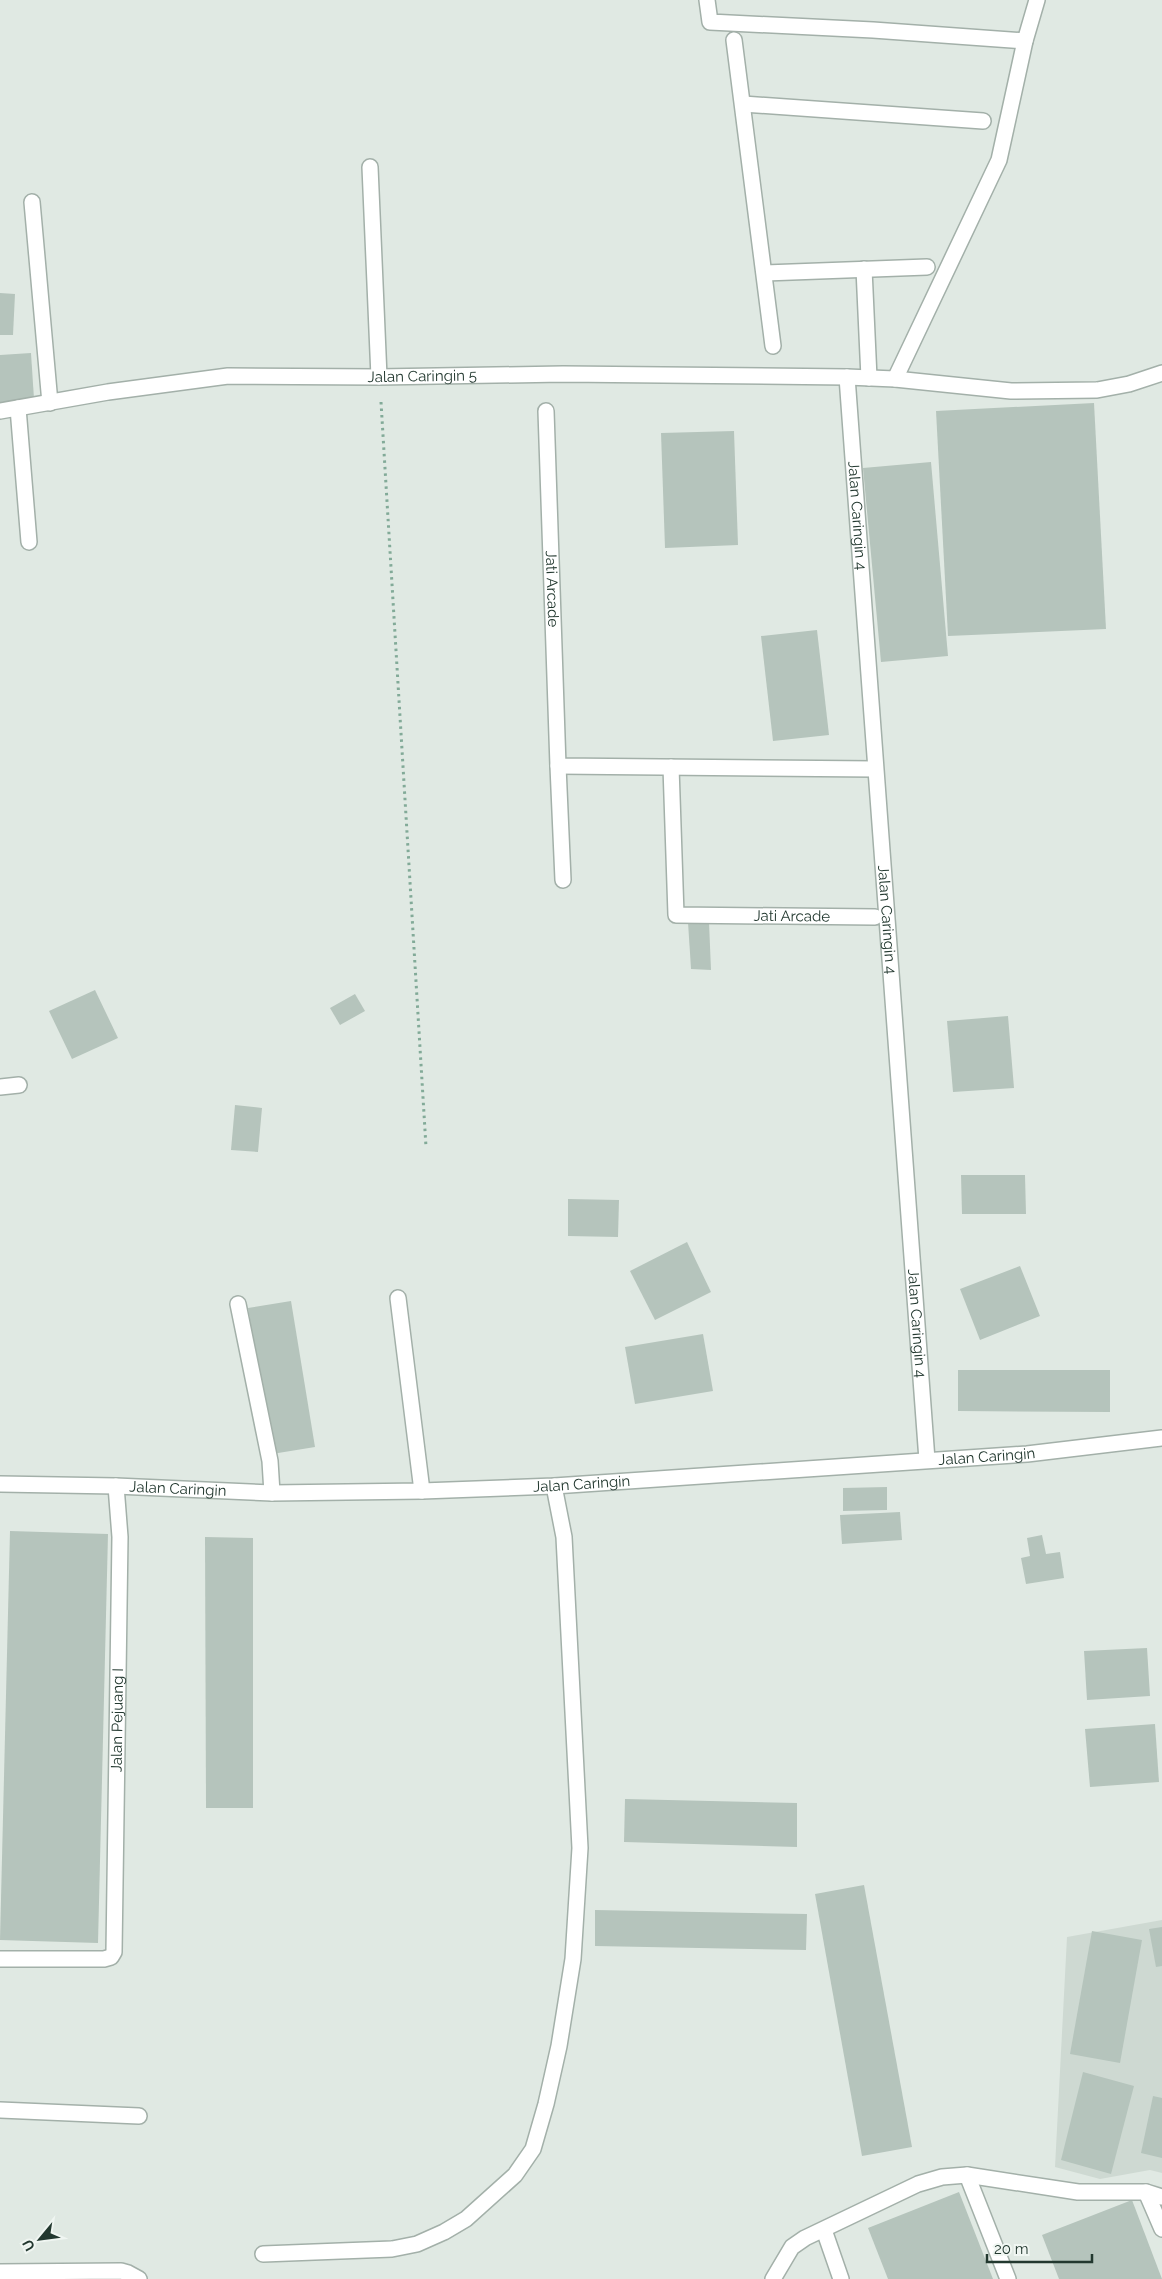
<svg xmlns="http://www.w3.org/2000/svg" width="1162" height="2279" font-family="Raleway,sans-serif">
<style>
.built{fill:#ced9d2}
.building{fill:#b5c4bc}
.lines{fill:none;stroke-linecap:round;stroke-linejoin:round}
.minor-casing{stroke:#a3b0a9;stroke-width:18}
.path{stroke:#82aa98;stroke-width:3;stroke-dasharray:2.5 4;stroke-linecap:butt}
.minor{stroke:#fff;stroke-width:15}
.labels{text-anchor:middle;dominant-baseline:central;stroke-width:4.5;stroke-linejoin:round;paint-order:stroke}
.street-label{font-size:15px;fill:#22382f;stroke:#f0f6f2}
</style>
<rect width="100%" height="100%" fill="#e0e9e3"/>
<polygon class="built" points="1162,1920 1162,2173 1150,2170 1100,2179 1055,2167 1067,1937"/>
<g class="building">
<polygon points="0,293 15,294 13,335 0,335"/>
<polygon points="31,353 34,399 0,402 0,355"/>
<polygon points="1094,403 1106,629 948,636 936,411"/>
<polygon points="734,431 738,545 665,548 661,433"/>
<polygon points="931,462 948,656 881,662 863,468"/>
<polygon points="817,630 829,735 773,741 761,636"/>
<polygon points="688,922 709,922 711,970 691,969"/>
<polygon points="95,990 118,1038 72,1059 49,1011"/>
<polygon points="355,994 365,1011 340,1025 330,1008"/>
<polygon points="1008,1016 1014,1088 953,1092 947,1021"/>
<polygon points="235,1105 262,1108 258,1152 231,1150"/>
<polygon points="961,1175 1025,1175 1026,1214 962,1214"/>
<polygon points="568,1199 619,1200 618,1237 568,1236"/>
<polygon points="687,1242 711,1292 655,1320 630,1271"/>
<polygon points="1020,1266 1040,1316 980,1340 960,1289"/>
<polygon points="291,1301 315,1447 272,1454 248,1308"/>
<polygon points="703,1334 713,1391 635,1404 625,1347"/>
<polygon points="958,1370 1110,1370 1110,1412 958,1411"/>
<polygon points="887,1487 887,1510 843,1511 843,1488"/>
<polygon points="900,1512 902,1540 842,1544 840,1515"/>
<polygon points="10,1531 108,1534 98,1943 0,1940"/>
<polygon points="1042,1535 1046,1554 1060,1552 1064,1578 1026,1584 1021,1558 1030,1556 1027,1538"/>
<polygon points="205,1537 253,1538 253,1808 206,1808"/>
<polygon points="1147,1648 1150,1696 1087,1700 1084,1651"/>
<polygon points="1155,1724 1159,1782 1090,1787 1085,1729"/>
<polygon points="625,1799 797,1803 797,1847 624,1842"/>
<polygon points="864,1885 912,2147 862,2156 815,1894"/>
<polygon points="595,1910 807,1914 806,1950 595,1946"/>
<polygon points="1162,1927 1162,1966 1156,1967 1149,1929"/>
<polygon points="1092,1931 1142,1940 1120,2063 1070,2054"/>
<polygon points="1083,2072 1134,2086 1111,2174 1061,2160"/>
<polygon points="1153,2096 1162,2098 1162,2158 1141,2153"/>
<polygon points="959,2192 993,2279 888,2279 868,2228"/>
<polygon points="1132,2200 1162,2279 1059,2279 1042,2235"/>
</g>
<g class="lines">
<defs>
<g id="minor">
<polyline points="707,0 710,22 873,30 1025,41"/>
<polyline points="734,40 773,346"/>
<polyline points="743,104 983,121"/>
<polyline points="370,167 379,377"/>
<polyline points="32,202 50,403"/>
<polyline points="864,269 869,378"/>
<polyline points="765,273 927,267"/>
<path id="s1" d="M847 377 927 1460"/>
<polyline points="895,379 999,160 1025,41 1037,0"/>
<polyline points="18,408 29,542"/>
<path id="s2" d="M0 411 108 392 228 376 379 377 563 374 847 377 895 379 1011 391 1097 390 1129 384 1162 373"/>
<path id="s3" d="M546 411 558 766 875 769"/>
<polyline points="558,766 563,880"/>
<path id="s4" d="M671 767 676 915 875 917"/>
<polyline points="0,1087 19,1085"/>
<polyline points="398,1298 422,1491"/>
<polyline points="238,1304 270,1461 272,1493"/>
<path id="s5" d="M0 1484 116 1486 272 1493 422 1491 554 1486 1027 1454 1162 1438"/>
<path id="s6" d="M0 1959H104L111 1957 114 1952 120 1537 116 1486"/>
<polyline points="0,2110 139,2116"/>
<polyline points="967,2175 1008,2279"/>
<polyline points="1146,2192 1162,2229"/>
<polyline points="824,2230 841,2279"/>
<polyline points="263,2254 392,2249 417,2244 444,2232 466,2219 515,2175 533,2149 546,2104 559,2046 573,1959 580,1848 564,1537 554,1486"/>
<polyline points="0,2272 121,2271 128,2273 139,2279"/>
<polyline points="773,2279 792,2247 805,2238 918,2184 942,2177 967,2175 1078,2192 1146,2192 1162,2197"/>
</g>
</defs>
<use href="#minor" class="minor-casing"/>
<polyline class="path" points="381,402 426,1147"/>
<use href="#minor" class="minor"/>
</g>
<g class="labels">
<g class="street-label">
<text stroke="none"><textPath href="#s2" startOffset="425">Jalan Caringin 5</textPath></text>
<text stroke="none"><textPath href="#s1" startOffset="139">Jalan Caringin 4</textPath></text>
<text stroke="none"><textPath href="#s3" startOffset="178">Jati Arcade</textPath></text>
<text stroke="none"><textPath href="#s4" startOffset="264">Jati Arcade</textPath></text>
<text stroke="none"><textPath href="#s1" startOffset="544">Jalan Caringin 4</textPath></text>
<text stroke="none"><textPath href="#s1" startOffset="949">Jalan Caringin 4</textPath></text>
<text stroke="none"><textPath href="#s5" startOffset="988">Jalan Caringin</textPath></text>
<text stroke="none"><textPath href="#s5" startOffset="582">Jalan Caringin</textPath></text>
<text stroke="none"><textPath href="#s5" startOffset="178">Jalan Caringin</textPath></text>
<text stroke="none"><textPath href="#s6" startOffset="349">Jalan Pejuang I</textPath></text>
</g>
</g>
<g transform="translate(40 2239) rotate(241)" stroke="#f0f6f2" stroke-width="4" paint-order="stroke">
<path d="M0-4L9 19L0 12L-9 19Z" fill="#22382f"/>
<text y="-8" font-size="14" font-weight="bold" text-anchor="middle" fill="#22382f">U</text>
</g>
<path d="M987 2254v8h105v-8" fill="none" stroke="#22382f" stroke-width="2.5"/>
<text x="994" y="2254" font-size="15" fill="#22382f" stroke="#f0f6f2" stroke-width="4" paint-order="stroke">20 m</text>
</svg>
